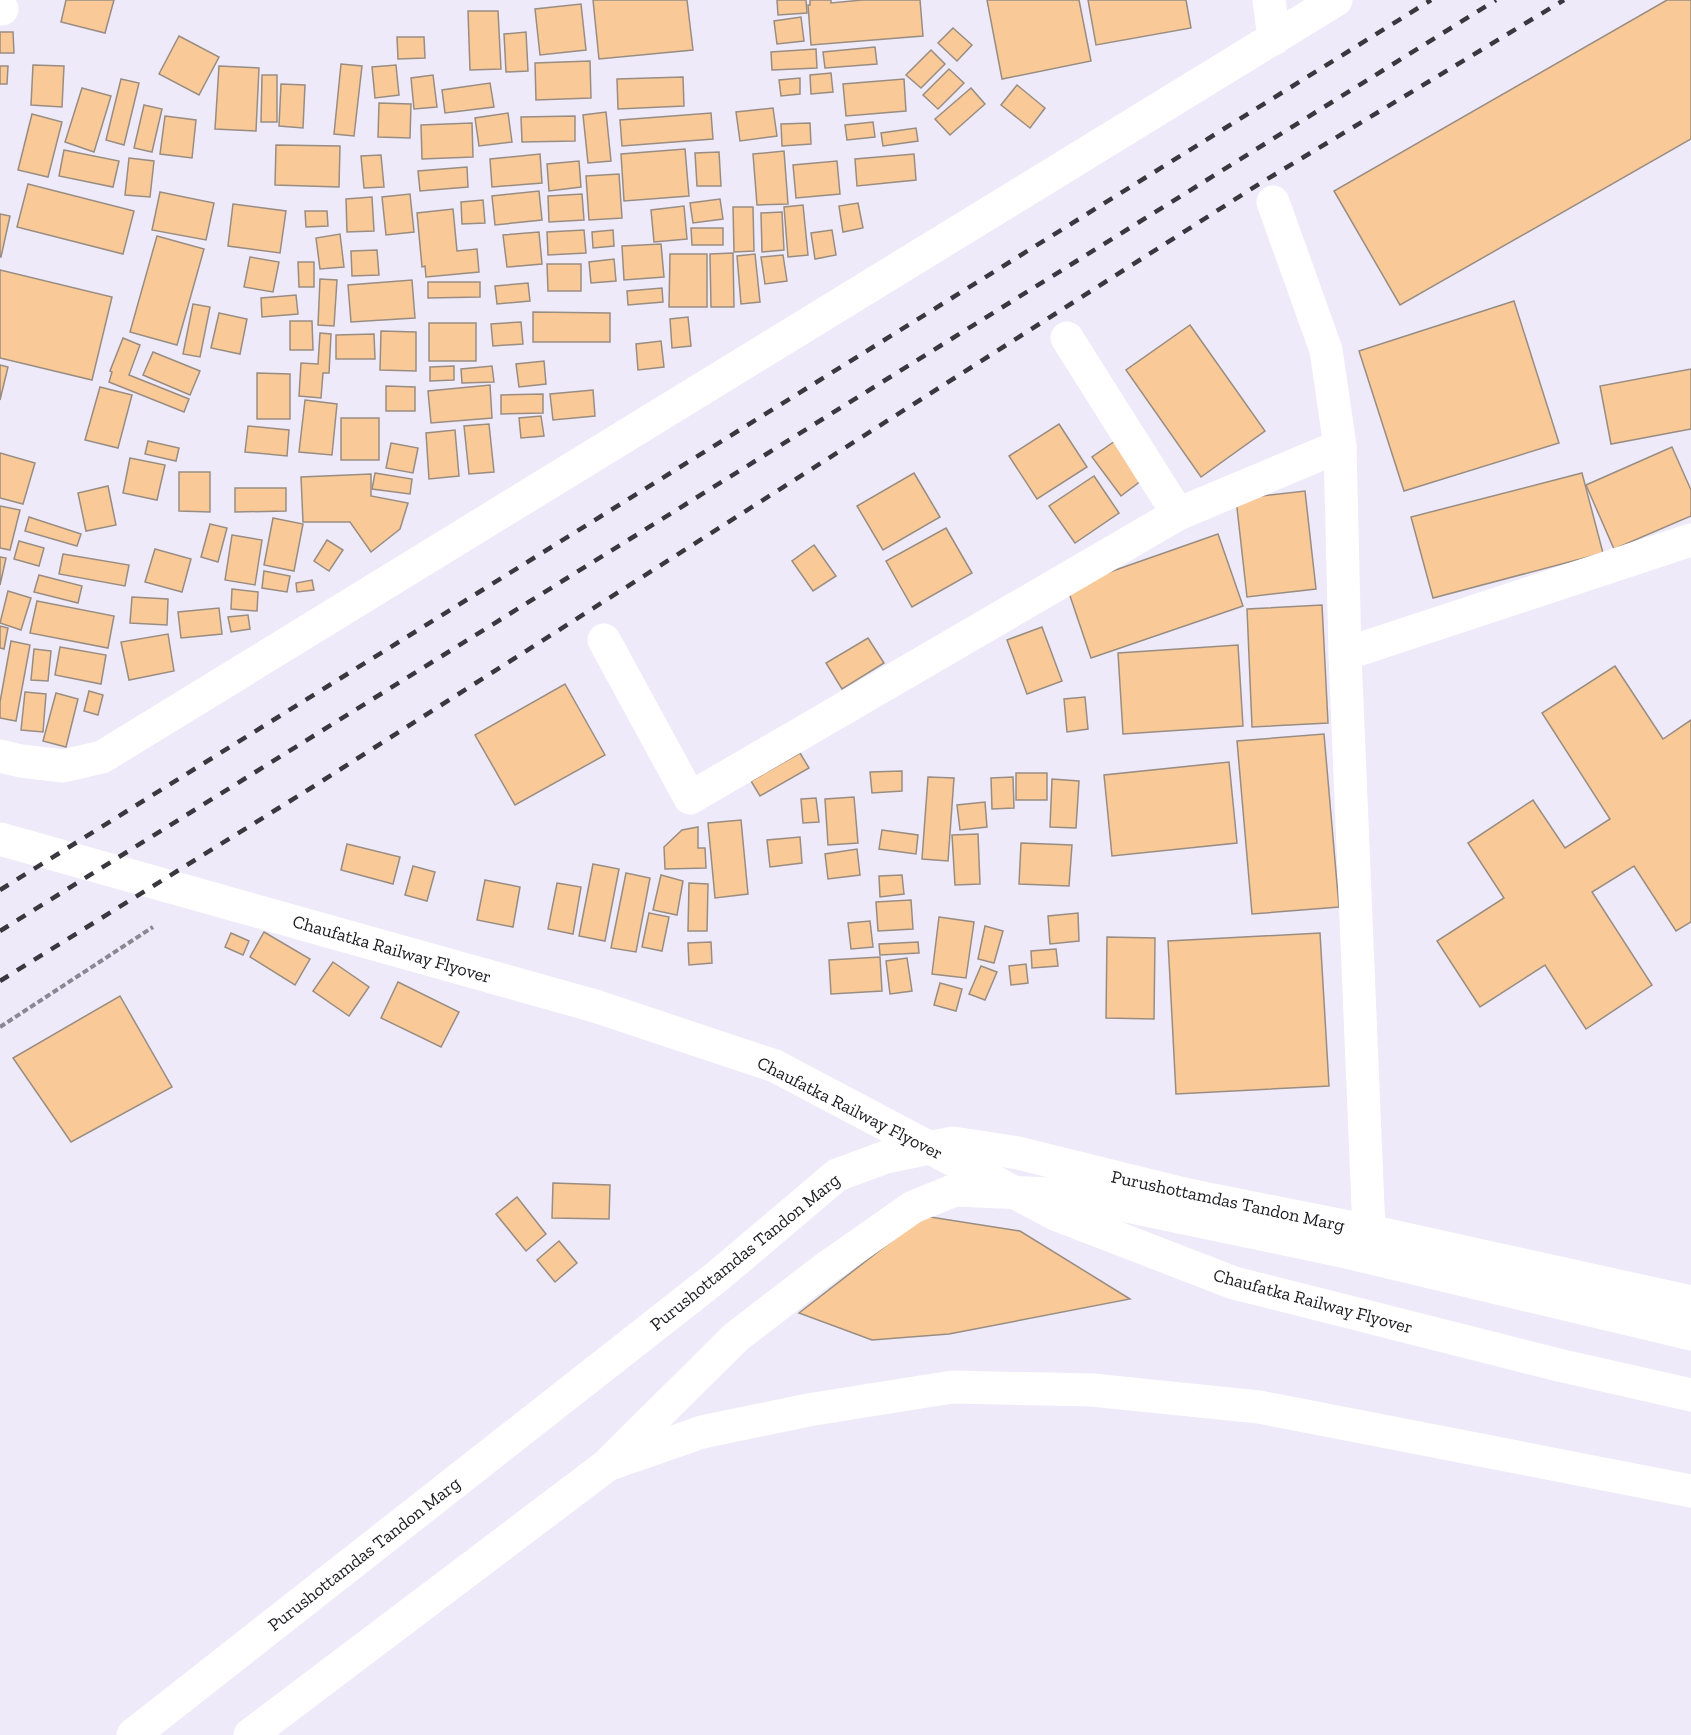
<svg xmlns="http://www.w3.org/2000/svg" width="1691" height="1735" font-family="'Zilla Slab',serif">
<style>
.building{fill:#fac998;stroke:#998d82;stroke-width:1.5}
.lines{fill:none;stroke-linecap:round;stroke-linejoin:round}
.path{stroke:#8a8892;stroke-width:4;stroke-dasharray:6 3;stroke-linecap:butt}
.street{stroke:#fff;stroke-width:33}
.primary{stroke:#fff;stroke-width:33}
.rail{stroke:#39383f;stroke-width:4.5;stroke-dasharray:10 10;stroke-linecap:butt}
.labels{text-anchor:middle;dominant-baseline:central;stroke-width:4.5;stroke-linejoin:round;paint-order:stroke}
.street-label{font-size:18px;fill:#1b1a1f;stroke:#fff}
</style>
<rect width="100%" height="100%" fill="#eeeafa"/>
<g class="building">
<polygon points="66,0 114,0 105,33 61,22"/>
<polygon points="593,0 687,0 693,50 599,59"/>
<polygon points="777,0 806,0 807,13 778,15"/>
<polygon points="810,0 831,0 831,3 862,0 920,0 923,36 811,45 808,5 810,5"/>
<polygon points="987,0 1079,0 1091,61 1002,79"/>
<polygon points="1088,0 1186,0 1191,28 1096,45"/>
<polygon points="1667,0 1691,0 1691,139 1400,305 1334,191"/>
<polygon points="581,4 586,50 540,55 535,9"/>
<polygon points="468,11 498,11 501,69 470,70"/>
<polygon points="801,17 804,41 777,44 774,21"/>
<polygon points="953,28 972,45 957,61 938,43"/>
<polygon points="0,32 13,32 14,53 0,53"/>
<polygon points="526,32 528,71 506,72 504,34"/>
<polygon points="179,36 219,57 199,95 159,74"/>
<polygon points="397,37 424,37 425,58 398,59"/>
<polygon points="875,47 877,64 825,68 823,52"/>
<polygon points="816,49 817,68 772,70 771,52"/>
<polygon points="931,50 945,64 921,88 906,75"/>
<polygon points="590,61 591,98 536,100 535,63"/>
<polygon points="341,64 362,66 354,136 334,134"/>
<polygon points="33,65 64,66 62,107 31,105"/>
<polygon points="396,65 399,95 375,98 372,67"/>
<polygon points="0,66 8,66 7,84 0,84"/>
<polygon points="219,66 259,68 256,131 215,129"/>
<polygon points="949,69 964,83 938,109 923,95"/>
<polygon points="831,73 833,92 811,94 810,75"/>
<polygon points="262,75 277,75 277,122 261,122"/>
<polygon points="433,75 437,107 414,109 411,78"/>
<polygon points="683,77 684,106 618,109 617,79"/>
<polygon points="800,78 800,94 781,96 779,80"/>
<polygon points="121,79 139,83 124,145 106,140"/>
<polygon points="904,79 906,111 846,116 843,84"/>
<polygon points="490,83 494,107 445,113 442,90"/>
<polygon points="281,84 305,85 303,128 279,126"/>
<polygon points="1017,85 1045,108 1030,128 1001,105"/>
<polygon points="82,88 111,96 94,152 65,142"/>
<polygon points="971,88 985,104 950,135 935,119"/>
<polygon points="379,103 411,104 410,138 378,137"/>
<polygon points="144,105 162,109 152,152 134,148"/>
<polygon points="773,108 777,136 740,141 736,112"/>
<polygon points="606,112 611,161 588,163 583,115"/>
<polygon points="508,113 512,142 479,146 475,118"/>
<polygon points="711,113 713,139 622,146 620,120"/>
<polygon points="32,114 62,122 48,177 18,170"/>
<polygon points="165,116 196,120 192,158 160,154"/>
<polygon points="575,116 575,141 522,142 521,117"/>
<polygon points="873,122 875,137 847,140 845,125"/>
<polygon points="472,123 473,157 422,159 421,125"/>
<polygon points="810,123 811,144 782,146 781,124"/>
<polygon points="916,128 918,141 883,146 881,133"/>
<polygon points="276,145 340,146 339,187 275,185"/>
<polygon points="685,149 689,196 624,201 621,154"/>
<polygon points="64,150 119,161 113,187 59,176"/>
<polygon points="784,151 788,204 757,205 753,154"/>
<polygon points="719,152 721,186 697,186 695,153"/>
<polygon points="540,154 542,183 492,187 490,159"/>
<polygon points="914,154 916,180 857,186 855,159"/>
<polygon points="381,155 384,187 364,188 361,156"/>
<polygon points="129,158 154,161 150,197 125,195"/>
<polygon points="579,161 581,187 549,191 547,164"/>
<polygon points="837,161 840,194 796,198 793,165"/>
<polygon points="467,167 468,187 420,191 418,171"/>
<polygon points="619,174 622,218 589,220 586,176"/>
<polygon points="28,184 134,211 123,254 17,227"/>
<polygon points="539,191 542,220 495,225 492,196"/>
<polygon points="160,192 214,203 206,240 152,230"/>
<polygon points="410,194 414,232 386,235 382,197"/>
<polygon points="582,194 584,220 549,222 548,196"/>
<polygon points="372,197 374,231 347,232 346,199"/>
<polygon points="720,199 723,219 693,223 690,203"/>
<polygon points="483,200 485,223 462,224 461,202"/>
<polygon points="858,203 863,228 843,232 839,206"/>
<polygon points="233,204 286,211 280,253 228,246"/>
<polygon points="803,205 808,255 788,257 784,207"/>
<polygon points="684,206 687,239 654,242 651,210"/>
<polygon points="733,207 753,207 754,251 734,252"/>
<polygon points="453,209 457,251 477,249 479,272 426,277 425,266 422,267 417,213"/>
<polygon points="305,211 327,211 328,226 306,227"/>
<polygon points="782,212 784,250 762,252 761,213"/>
<polygon points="0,214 10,216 1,257 0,257"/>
<polygon points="691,228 723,228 723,245 692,245"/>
<polygon points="584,230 586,253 548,255 547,232"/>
<polygon points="613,230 614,246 593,248 592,232"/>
<polygon points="832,230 836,255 815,259 811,233"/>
<polygon points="539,232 542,264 507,267 503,235"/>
<polygon points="340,234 344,267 320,269 316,238"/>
<polygon points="157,236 204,249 177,345 130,332"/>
<polygon points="661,244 664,277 624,280 622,246"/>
<polygon points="377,250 379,275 352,276 351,251"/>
<polygon points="733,253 734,307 711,307 710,254"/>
<polygon points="670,254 707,254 707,307 669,307"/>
<polygon points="755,254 760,302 741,304 737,256"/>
<polygon points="783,255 787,281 765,284 761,257"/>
<polygon points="250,257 279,262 273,292 244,287"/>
<polygon points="614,259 616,281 591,283 589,262"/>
<polygon points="298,262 314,262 314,287 299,287"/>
<polygon points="547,264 581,264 581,291 548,291"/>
<polygon points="0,270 112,297 92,380 0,358"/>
<polygon points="320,279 337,280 334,326 318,325"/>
<polygon points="412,280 415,318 351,322 348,285"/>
<polygon points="428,282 480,282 480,297 428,298"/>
<polygon points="528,283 530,301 497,304 495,286"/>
<polygon points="662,288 663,302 628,305 627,291"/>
<polygon points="296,295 298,314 262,317 261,298"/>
<polygon points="1514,301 1559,443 1404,491 1359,351"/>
<polygon points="193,304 210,307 200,357 183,354"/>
<polygon points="533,312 610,313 610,342 533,342"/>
<polygon points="219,313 247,319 240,354 211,348"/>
<polygon points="688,317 691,346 672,348 670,319"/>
<polygon points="290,321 312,321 313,350 290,350"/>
<polygon points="521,322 523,344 493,346 491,324"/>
<rect x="429" y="323" width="47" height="38"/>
<polygon points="1190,325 1265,431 1201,477 1126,370"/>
<polygon points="381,331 416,332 416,371 380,370"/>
<polygon points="320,333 331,334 329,373 323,373 321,398 299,396 301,363 318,364"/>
<polygon points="374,334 375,359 336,359 336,335"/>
<polygon points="123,338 140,345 129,375 189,399 184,412 109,382 112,372 110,371"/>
<polygon points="661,341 664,367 638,370 636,344"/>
<polygon points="153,352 200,371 190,395 143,375"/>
<polygon points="544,361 546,384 519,387 516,364"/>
<polygon points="0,365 8,367 0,400"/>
<polygon points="454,366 454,380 430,381 430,367"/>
<polygon points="492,366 494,382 462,383 461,369"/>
<polygon points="1691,369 1691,429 1611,444 1600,386"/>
<polygon points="257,373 290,374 290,419 257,419"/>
<polygon points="490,385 492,418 431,423 428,391"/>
<polygon points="386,386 415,387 415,411 386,411"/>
<polygon points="100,387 132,395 118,448 85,440"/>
<polygon points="593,390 595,416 553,420 550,394"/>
<polygon points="543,394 543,413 501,414 501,395"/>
<polygon points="305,400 337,404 332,455 299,452"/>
<polygon points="541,416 544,436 521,438 519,418"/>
<rect x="341" y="418" width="38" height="42"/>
<polygon points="489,424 494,472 469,474 464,426"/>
<polygon points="1059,424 1087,467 1037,499 1009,456"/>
<polygon points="248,426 289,430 287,456 245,452"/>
<polygon points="455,430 459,476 429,479 426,433"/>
<polygon points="1118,439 1146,477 1121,496 1092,457"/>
<polygon points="148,441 179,448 176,461 145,454"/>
<polygon points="391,443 418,448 413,473 386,468"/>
<polygon points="1672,447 1691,490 1691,516 1614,549 1586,485"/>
<polygon points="0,453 35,463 23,504 0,498"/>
<polygon points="130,458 165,465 157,500 123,493"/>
<polygon points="179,472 210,472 210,512 179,511"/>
<polygon points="375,473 412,479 410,494 372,489"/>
<polygon points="914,473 940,517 883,550 857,506"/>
<polygon points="1582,473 1603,553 1433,598 1411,517"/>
<polygon points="371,474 371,496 408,503 400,529 371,552 350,522 303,522 301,477"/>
<polygon points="1094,476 1119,513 1075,543 1049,506"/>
<polygon points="108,486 116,525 86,531 78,493"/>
<polygon points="235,488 286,488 286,511 235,512"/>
<polygon points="1305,491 1316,589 1247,597 1236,499"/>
<polygon points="0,506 20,510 10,550 0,548"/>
<polygon points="29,517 81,534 77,546 25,531"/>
<polygon points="273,518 303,524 294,571 264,565"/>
<polygon points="210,524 227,528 218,562 201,557"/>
<polygon points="946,528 972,573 912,607 886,561"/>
<polygon points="1218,534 1243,606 1091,658 1067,587"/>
<polygon points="232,535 262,540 255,585 225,580"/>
<polygon points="327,540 343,550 329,571 314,561"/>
<polygon points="19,541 44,548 39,566 14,559"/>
<polygon points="814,545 836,576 813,591 792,561"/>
<polygon points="155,549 191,559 182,592 145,582"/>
<polygon points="63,554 129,565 125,586 59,574"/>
<polygon points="0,557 6,558 0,585"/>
<polygon points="264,571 290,576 287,592 262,588"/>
<polygon points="39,575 82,586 78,603 34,592"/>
<polygon points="312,580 314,590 297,592 296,583"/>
<polygon points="232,589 258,592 257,611 231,609"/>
<polygon points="8,591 31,598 21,630 0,623"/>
<polygon points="132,597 168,599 167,625 130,623"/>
<polygon points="37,601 114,616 108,648 30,633"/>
<polygon points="1322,605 1328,723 1252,727 1247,609"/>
<polygon points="219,608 222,634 181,638 178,612"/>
<polygon points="248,615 250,629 231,632 228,617"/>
<polygon points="0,626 8,628 4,649 0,648"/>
<polygon points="1042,627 1062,681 1027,694 1007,640"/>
<polygon points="168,634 174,671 129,680 121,642"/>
<polygon points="868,638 884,663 842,689 826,663"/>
<polygon points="11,641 30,645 16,721 0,718 0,702"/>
<polygon points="1238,645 1243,726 1123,734 1118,653"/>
<polygon points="60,647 106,655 101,684 55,675"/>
<polygon points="34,649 51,651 48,681 31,680"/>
<polygon points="1615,666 1663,739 1691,720 1691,922 1676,931 1634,866 1592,892 1652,985 1586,1029 1545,965 1480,1007 1437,941 1504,898 1468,843 1533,800 1565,848 1610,819 1542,713"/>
<polygon points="565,684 605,755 515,805 475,735"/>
<polygon points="89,691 103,695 98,715 84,711"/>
<polygon points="25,692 46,694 43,732 21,730"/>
<polygon points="56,693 78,699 66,747 43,741"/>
<polygon points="1085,697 1088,729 1067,732 1064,699"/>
<polygon points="1324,734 1339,907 1252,914 1237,741"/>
<polygon points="800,753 809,768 760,796 751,781"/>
<polygon points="1229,762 1237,843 1112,856 1104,775"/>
<polygon points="902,771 902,791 872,793 870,772"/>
<rect x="1016" y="773" width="31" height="27"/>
<polygon points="928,777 954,778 948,861 922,859"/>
<polygon points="1013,777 1014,808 992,809 991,778"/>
<polygon points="1052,779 1079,781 1076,828 1050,827"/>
<polygon points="854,797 858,843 828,845 825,799"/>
<polygon points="816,798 819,822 803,823 801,799"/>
<polygon points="985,802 987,827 960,830 957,805"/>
<polygon points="741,820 748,894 715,898 708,823"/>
<polygon points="698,827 698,848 705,848 706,868 665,869 664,847 682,830"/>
<polygon points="882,830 918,835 916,854 879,849"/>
<polygon points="978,834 980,884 955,885 952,835"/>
<polygon points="800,837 802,863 770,867 767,840"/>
<polygon points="1021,843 1072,845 1069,886 1019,884"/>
<polygon points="347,844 400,857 393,884 341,870"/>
<polygon points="857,849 860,875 828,879 825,854"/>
<polygon points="593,864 619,869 605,941 579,936"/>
<polygon points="413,866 435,872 427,901 405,895"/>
<polygon points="626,873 650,878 636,952 611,948"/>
<polygon points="661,875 683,881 677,915 653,910"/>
<polygon points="902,875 904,894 880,897 879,876"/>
<polygon points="485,880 520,887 513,927 477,920"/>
<polygon points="557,883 581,887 573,934 548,929"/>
<polygon points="689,883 708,884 707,931 688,931"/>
<polygon points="911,900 913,929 878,931 876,902"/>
<polygon points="649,913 669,917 662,951 642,947"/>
<polygon points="1078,913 1079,941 1050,944 1048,916"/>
<polygon points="939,917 974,922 966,978 932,974"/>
<polygon points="870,921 873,947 851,949 848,923"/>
<polygon points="985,926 1003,931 994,963 978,959"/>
<polygon points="264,932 310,959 295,985 250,957"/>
<polygon points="231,933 249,941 243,955 225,947"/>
<polygon points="1320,933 1329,1086 1176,1094 1168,941"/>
<polygon points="1107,937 1155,938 1154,1019 1106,1018"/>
<polygon points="711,942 712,963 689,965 688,943"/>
<polygon points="918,942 919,953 880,955 879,944"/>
<polygon points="1056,949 1058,966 1032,968 1031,951"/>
<polygon points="880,957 882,991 831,994 829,960"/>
<polygon points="907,958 912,991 890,994 886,961"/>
<polygon points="333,962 369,987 349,1016 313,991"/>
<polygon points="1026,964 1028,983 1011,985 1009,966"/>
<polygon points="981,966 997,972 985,1000 969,994"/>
<polygon points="398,982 459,1012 441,1047 381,1018"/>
<polygon points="940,983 962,989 956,1011 934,1005"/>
<polygon points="120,996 172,1087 71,1142 13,1058"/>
<polygon points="553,1183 610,1185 609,1219 552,1218"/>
<polygon points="517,1197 546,1234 526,1251 496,1214"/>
<polygon points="924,1216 1020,1231 1130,1299 949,1334 872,1340 799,1313"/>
<polygon points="559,1241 577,1263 555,1282 537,1260"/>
</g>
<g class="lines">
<polyline class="path" points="0,1027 153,927"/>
<g class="street">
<polyline points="1269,0 1274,39"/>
<polyline points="0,9 2,9"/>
<polyline points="1273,202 1326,350 1340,446"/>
<polyline points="1067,338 1178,514"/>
<polyline points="604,640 690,798 1178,514 1340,446 1345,654 1369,1231"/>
<polyline points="1345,654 1691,540"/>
<polyline points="0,756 21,761 63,766 102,757 1336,0"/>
</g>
<g class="primary">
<polyline points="0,839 595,1006 775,1066 1055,1214 1234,1283 1563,1366 1691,1395"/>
<polyline points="613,1463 702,1432 808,1410 952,1387 1092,1390 1259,1407 1691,1491"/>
<polyline points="133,1735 719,1275 837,1175 886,1157 953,1143 1018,1153 1188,1195 1369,1231 1691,1302"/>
<polyline points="250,1735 606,1466 736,1337 826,1268 913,1207 955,1190 1075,1195 1342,1251 1691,1334"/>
</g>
<g class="rail">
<polyline points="0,890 1431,0"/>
<polyline points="0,931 1496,0"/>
<polyline points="0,981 311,788 1259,184 1564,0"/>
</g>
</g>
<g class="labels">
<g class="street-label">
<text transform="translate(392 949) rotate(16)">Chaufatka Railway Flyover</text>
<text transform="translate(850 1108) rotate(27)">Chaufatka Railway Flyover</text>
<text transform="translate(1228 1201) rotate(12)">Purushottamdas Tandon Marg</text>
<text transform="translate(745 1252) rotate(-39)">Purushottamdas Tandon Marg</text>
<text transform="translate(1313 1301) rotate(15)">Chaufatka Railway Flyover</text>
<text transform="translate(364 1554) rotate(-38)">Purushottamdas Tandon Marg</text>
</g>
</g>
</svg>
